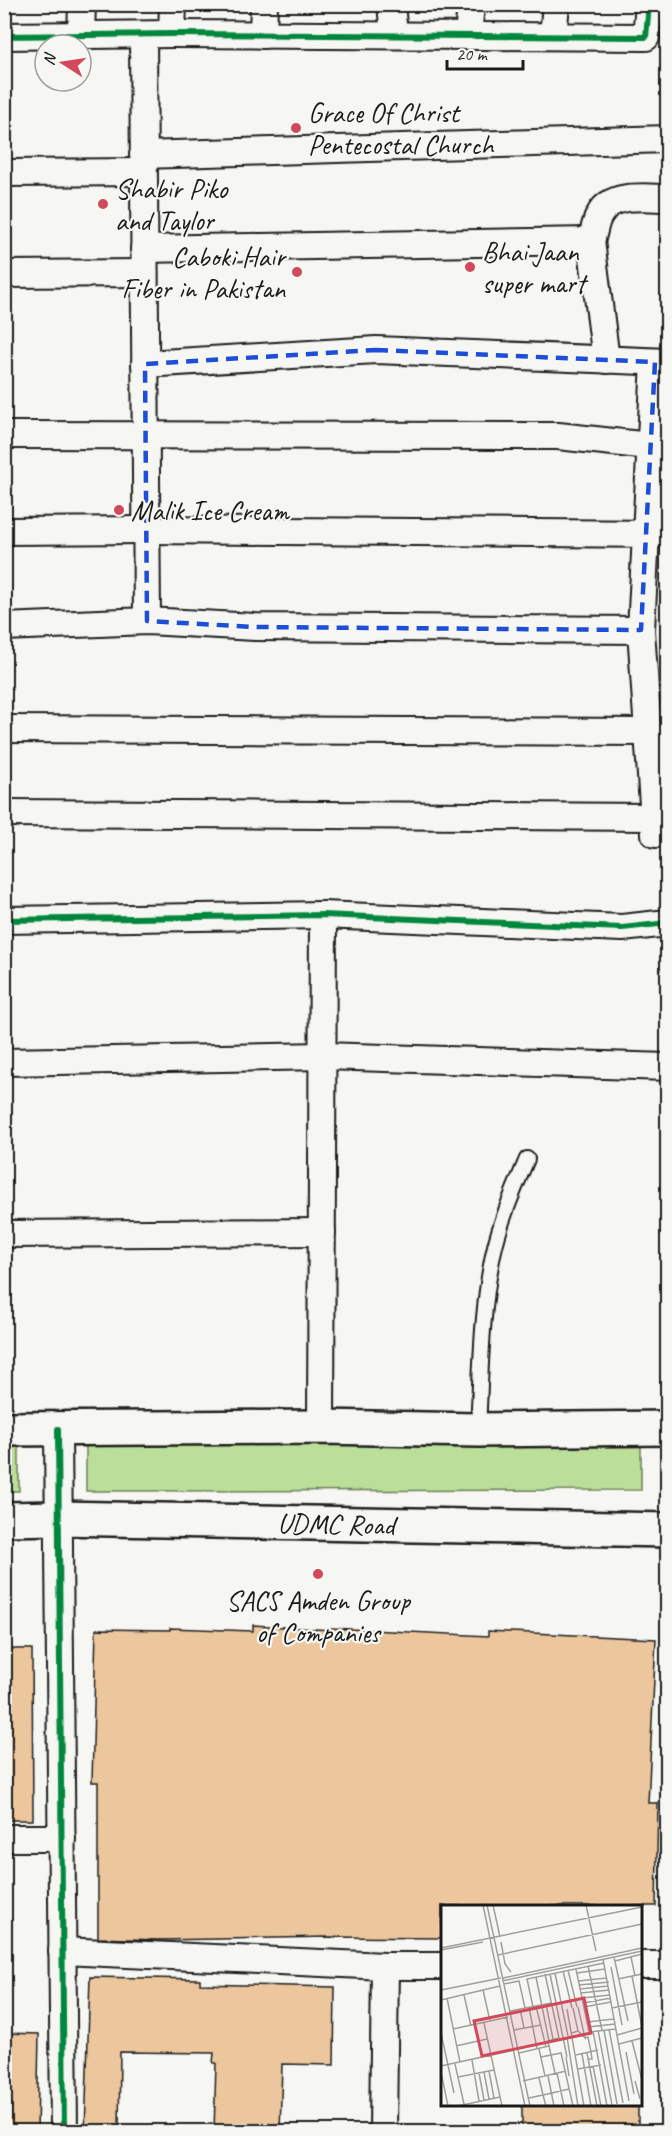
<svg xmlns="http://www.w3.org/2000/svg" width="672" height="2136" font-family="Caveat,sans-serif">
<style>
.green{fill:#bbdf99;stroke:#6c7e5a;stroke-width:1.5}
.building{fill:#ecc69c;stroke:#1c1c1c;stroke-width:1.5}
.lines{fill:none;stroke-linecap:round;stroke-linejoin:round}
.service-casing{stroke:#1c1c1c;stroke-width:18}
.minor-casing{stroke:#1c1c1c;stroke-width:30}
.secondary-casing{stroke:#1c1c1c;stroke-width:38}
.service{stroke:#f6f6f2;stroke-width:14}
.minor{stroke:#f6f6f2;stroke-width:26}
.secondary{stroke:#f6f6f2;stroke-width:33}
.cycleway-casing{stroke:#f6f6f2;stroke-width:10}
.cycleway{stroke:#00873e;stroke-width:6}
.marked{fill:none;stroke:#1d4ed8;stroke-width:4.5;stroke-dasharray:12 8;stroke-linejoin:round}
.poi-dot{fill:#d1495b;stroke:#f6f6f2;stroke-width:2}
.labels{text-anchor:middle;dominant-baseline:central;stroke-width:4.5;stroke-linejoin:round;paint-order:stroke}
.poi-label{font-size:28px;fill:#1c1c1c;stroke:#f6f6f2;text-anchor:start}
.street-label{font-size:28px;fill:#1c1c1c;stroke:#f6f6f2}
.inset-road{fill:none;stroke:#9f9f9c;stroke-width:1.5}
.view{fill:#d1495b;fill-opacity:0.15;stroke:#d1495b;stroke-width:3}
.inset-edge{fill:none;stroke:#1c1c1c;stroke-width:3}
</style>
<rect width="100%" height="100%" fill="#f6f6f2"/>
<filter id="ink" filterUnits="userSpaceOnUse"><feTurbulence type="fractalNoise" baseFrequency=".0167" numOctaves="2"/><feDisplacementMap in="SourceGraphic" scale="12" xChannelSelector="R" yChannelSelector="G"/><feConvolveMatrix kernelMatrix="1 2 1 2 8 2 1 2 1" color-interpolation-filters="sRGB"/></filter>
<g filter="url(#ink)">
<g class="green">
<polygon points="641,1441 641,1490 86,1491 86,1442"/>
<rect x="5" y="1447" width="14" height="44"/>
</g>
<g class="building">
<polygon points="253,1625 331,1630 331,1628 488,1636 488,1631 656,1639 648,1803 658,1803 656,1906 442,1906 442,1938 329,1937 158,1940 98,1938 98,1782 92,1782 96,1629 170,1630 170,1628 253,1631"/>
<polygon points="4,1649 32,1649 33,1820 4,1820"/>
<polygon points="90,1977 200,1979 200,1984 335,1987 334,2065 282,2064 280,2132 214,2132 216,2063 213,2063 214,2053 120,2052 119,2132 85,2132"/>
<polygon points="4,2033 39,2034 37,2132 4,2132"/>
<rect x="522" y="2104" width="116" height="28"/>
</g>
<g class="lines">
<defs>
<path id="service" d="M478 1430C481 1372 481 1312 493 1255 500 1221 514 1190 527 1159"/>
<g id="minor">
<polyline points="391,4 394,35"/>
<polyline points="172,34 173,4"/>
<polyline points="81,35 82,4"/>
<polyline points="143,35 147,621"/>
<polyline points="263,35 264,4"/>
<polyline points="4,36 172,34 646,37 649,4"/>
<polyline points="468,36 471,4"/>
<polyline points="553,36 556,4"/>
<polyline points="143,155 668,139"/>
<polyline points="4,173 143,172"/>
<path d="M591 241C594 233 595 221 600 214 612 192 647 198 668 198"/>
<polyline points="144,249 591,241 606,360"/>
<polyline points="4,274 144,273"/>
<polyline points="655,362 641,630 655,834 668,833"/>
<polyline points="145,364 376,350 668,362"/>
<polyline points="4,435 558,436 650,446"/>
<polyline points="4,531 146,530 668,534"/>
<polyline points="4,627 147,621 255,627 641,630"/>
<polyline points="4,729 647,732"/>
<polyline points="4,813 653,817"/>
<polyline points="4,920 323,915 622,928 668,923"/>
<polyline points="4,1062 323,1056 668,1067"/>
<polyline points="4,1234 322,1232"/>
<polyline points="321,1427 323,915"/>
<polyline points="58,1429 64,2132"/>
<polyline points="4,1838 62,1838"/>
<polyline points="62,1951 385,1966 442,1966"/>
<polyline points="640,1965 668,1965"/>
<polyline points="383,2132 385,1966"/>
</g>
<g id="secondary">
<polyline points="4,1429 321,1427 478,1430 668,1428"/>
<path id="s1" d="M4 1519 59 1518 668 1530"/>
</g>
</defs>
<use href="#service" class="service-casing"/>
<use href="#minor" class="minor-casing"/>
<use href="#secondary" class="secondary-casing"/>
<use href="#service" class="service"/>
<use href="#minor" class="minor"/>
<use href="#secondary" class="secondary"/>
<defs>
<g id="cycleway">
<polyline points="4,36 172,34 646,37 649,4"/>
<polyline points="4,920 323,915 622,928 668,923"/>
<polyline points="58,1429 64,2132"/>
</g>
</defs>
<use href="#cycleway" class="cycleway-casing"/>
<use href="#cycleway" class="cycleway"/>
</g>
</g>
<path class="marked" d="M376 350 655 362 641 630 255 627 147 621 145 364Z"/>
<g class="poi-dot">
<circle cx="296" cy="128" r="6"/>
<circle cx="103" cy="204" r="6"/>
<circle cx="470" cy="267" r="6"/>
<circle cx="297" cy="272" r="6"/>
<circle cx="119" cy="510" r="6"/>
<circle cx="318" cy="1574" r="6"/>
</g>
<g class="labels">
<g class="poi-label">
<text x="308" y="112">Grace Of Christ<tspan x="308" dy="32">Pentecostal Church</tspan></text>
<text x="115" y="188">Shabir Piko<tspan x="115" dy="32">and Taylor</tspan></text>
<text x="482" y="251">Bhai Jaan<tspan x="482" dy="32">super mart</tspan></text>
<text x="285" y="256" text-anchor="end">Caboki Hair<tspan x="285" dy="32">Fiber in Pakistan</tspan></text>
<text x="131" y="510">Malik Ice Cream</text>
<text x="318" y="1600" text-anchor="middle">SACS Amden Group<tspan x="318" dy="32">of Companies</tspan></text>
</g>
<g class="street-label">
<text stroke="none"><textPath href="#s1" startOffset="332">UDMC Road</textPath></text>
</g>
</g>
<g transform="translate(441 1905)">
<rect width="201" height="201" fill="#f6f6f2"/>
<path class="inset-road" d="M42 0 84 201M46 0 89 201M52 0 59 32M145 0 155 46M60 37 64 59 70 67M0 43 201 2M0 45 42 37M57 50 201 19M173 52 187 116M190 52 194 71M162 54 188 196M174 56 201 49M147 61 161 125M170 62 181 120M135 64 148 127 175 124M127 65 136 102M122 66 131 103M114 68 127 131M136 68 164 64M104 69 118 133M109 69 126 152M191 71 201 122M95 72 108 136M62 73 201 43M177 74 201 69M61 76 201 46M137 76 166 73M63 79 78 76 84 103M138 80 168 77M139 84 167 81M0 85 60 73M42 85 49 116M140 88 168 85M23 90 30 121M6 93 19 157M141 93 169 90M0 95 59 81M142 98 170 93M105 99 112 134M95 101 105 142M88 102 96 144M92 102 86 74 163 58M137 102 144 133 137 126M143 102 170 97M171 103 201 97M79 104 83 123M126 104 143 201M69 106 110 98M146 117 173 114M43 118 61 201M147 122 174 119M12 124 67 112M168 124 182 198M73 125 100 120M157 125 171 200M163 125 176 199M152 126 166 201M0 128 13 188M131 128 137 126 132 103M176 130 201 123M126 132 137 201M144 133 147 132 150 147 151 154H148M191 136 201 175M178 139 201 133M15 141 46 134M108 141 114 168M98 144 104 171M185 147 193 189M78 148 108 141 107 136 118 133M146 148 156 201M141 149 150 201M135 150 157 145M100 152 120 148 132 201M125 152 128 171M31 155 38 196M14 159 23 199M0 161 73 145M152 161 160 201M137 164 160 160M48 166 53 193M0 167 7 201M43 167 48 194M38 168 43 195M116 168 123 201M107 171 113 201M17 172 53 165M98 173 102 190 128 184M82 176 125 166M194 176 199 194M88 193 102 190 105 201M17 201 59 192"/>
<path class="view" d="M143 93 150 128 41 151 33 116Z"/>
<rect width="201" height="201" class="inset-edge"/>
</g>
<rect width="672" height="2136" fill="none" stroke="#f6f6f2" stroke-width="24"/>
<rect x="12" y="12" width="648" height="2112" fill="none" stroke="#1c1c1c" stroke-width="2" filter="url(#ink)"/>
<g transform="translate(63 63) rotate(282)"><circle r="28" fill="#f6f6f2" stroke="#9f9f9c" stroke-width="1.5"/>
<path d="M0-4.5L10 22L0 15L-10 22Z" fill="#d1495b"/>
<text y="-9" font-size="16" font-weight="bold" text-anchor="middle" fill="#1c1c1c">N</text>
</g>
<path d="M447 60v9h76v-9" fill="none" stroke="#1c1c1c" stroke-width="3"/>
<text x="456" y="60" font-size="18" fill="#1c1c1c" stroke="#f6f6f2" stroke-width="4.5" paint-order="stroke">20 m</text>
</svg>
